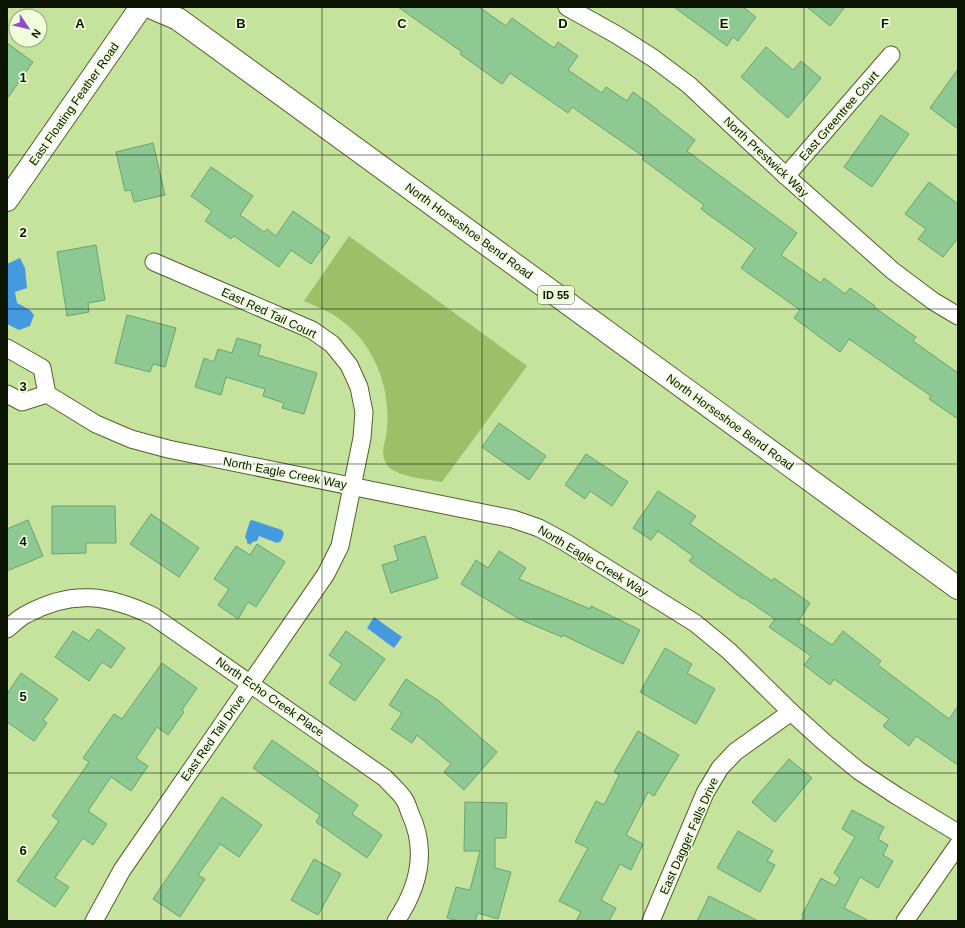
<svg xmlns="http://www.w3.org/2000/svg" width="965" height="928" font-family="Arial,sans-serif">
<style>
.green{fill:#9cbf68}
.water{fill:#4599df}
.building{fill:#8ec993;stroke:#69a36f}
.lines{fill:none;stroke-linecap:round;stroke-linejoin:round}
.minor-casing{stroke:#4d6523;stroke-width:19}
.tertiary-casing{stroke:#4d6523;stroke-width:24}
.trunk-casing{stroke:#4d6523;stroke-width:24}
.minor{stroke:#fff;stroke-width:17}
.tertiary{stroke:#fff;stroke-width:22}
.trunk{stroke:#fff;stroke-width:22}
.grid{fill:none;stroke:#0a1400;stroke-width:1;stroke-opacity:0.55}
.labels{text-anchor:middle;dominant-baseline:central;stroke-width:3.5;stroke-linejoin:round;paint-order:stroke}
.shield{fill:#efffdc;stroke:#4f5a42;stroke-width:1}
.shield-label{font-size:11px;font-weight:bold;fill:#0a1400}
.street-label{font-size:12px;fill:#0a1400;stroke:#efffdc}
.grid-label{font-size:13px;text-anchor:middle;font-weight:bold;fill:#0a1400;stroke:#efffdc;stroke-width:3.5;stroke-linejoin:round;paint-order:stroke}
</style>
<rect width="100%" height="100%" fill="#c6e39e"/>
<path class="green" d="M349 236 527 366 442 482C427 479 396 477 387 465 379 453 386 442 387 429 391 384 372 338 332 314 323 309 313 305 304 301Z"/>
<g class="water">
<polygon points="20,258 25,268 27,288 15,292 17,303 30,310 34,315 30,326 19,330 7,324 7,264"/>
<polygon points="252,520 282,530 284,534 281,541 277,543 259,536 257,541 252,542 251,545 247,543 247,540 245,537 250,521"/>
<polygon points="374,617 402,637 394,648 367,628"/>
</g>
<g class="building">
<polygon points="398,7 479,7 506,26 512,18 554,48 558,42 578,56 568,70 602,93 606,87 627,101 633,92 658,110 658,111 695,140 687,151 797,233 781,255 821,283 824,278 845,294 850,288 875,306 874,307 916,337 913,341 958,373 958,419 929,399 931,396 849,339 840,352 794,318 800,310 741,268 755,248 701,209 704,205 642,159 644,157 572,107 568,113 510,73 502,84 460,54 462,52"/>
<polygon points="674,7 743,7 756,17 738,41 733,37 727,46"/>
<polygon points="807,7 845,7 830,26"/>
<polygon points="7,43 33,62 7,99"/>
<polygon points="766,47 793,70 801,61 821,78 788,118 741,77"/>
<polygon points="958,69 958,129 930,108"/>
<polygon points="881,115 909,134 872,187 844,167"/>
<polygon points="153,143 165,195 134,202 131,190 125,191 116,152"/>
<polygon points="211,167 253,196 240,215 264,232 267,229 276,236 293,211 330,237 311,264 291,250 279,267 234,236 231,239 205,221 212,211 191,196"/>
<polygon points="929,182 958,204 958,238 943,257 918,239 926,229 905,214"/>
<polygon points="96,245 105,300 88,303 89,312 67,316 57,252"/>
<polygon points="127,315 176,328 165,367 153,364 150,372 115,363"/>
<polygon points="237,338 261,345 258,355 317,373 304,414 282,408 284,403 263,396 265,389 226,377 221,395 195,387 204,358 214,362 218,349 232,353"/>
<polygon points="499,423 546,456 529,480 482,447"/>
<polygon points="586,454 628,482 612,506 590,491 585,499 565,485"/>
<polygon points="658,491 696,516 690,524 772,581 774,578 810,603 798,622 832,645 843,631 881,661 878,665 949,719 958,706 958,765 916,736 909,746 883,726 889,719 834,679 830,685 804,665 811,656 769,627 775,619 744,598 743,599 689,561 693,556 658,531 651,540 633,528"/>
<polygon points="52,506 115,506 116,543 86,543 86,553 52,554"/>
<polygon points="151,514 199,548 179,577 130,544"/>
<polygon points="28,520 43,556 7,571 7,529"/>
<polygon points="425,536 438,578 391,593 382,565 398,560 394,546"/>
<polygon points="257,544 285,562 256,607 248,602 238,619 218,605 229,589 214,579 236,546 250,555"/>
<polygon points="499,551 526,568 519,579 590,609 591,606 640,630 623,664 563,635 562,637 519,619 461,584 476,560 488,568"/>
<polygon points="98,629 125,648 111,668 102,662 89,681 55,657 73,631 89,641"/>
<polygon points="346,631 385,659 355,701 329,683 342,664 329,655"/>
<polygon points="665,648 692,664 687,673 715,689 696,724 640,692"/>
<polygon points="162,663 197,688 182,710 184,712 168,735 157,727 136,758 148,766 131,791 111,777 88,811 107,824 93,845 83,838 55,878 69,887 55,907 17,881 59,821 52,816 89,762 83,758 114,714 122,719"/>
<polygon points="21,673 58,699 43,720 47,723 34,741 7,722 7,694"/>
<polygon points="406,679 439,701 497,752 464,790 444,772 451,764 417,735 412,743 391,729 402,713 389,705"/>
<polygon points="638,731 679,755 654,796 648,792 626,835 643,844 631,870 620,864 601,900 616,908 609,921 576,921 581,912 559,901 588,848 575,842 596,801 604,805 619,775 614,772"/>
<polygon points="272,740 319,773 317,776 358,805 352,814 382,835 367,858 316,822 320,815 253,768"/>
<polygon points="789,759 812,778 775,822 752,802"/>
<polygon points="222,797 262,825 239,857 220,844 198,875 205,879 180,917 153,899"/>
<polygon points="465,802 507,803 506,838 495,838 495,868 511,872 498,919 478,913 475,921 459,921 447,918 456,887 470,890 480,851 464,851"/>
<polygon points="852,810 884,827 878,839 888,845 883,855 893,861 878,888 860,877 844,908 869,921 801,921 803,916 802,915 821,878 835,886 840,878 834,873 855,837 842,829"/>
<polygon points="738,831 773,851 767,861 775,865 760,892 717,868"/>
<polygon points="314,859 341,874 318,915 291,900"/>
<polygon points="709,896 758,921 697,921"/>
</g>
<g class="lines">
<defs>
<g id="minor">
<polyline points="567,7 617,35 653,58 689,85 786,176 893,271 933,301 958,316"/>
<polyline points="786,176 891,55"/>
<polyline points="7,348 42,368 47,394 22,402 7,394"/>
<polyline points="47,394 96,424 131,439 168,449 513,519 539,528 565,542 695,623 729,651 791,712 824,742 859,771 897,796 958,833"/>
<path d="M7 629C13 624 20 617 27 614 72 589 109 595 153 616L385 778C391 785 399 791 404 799 407 803 408 808 410 813 428 851 419 887 396 921"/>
<polyline points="94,921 122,870 326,574 340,546 362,438 364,412 359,387 349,365 332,344 312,330 154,262"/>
<polyline points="651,921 705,793 720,768 735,752 791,712"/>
<polyline points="905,921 958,845"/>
</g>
<polyline id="tertiary" points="7,200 141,7"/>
<polyline id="trunk" points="150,7 178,19 958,588"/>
</defs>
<use href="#minor" class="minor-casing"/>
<use href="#tertiary" class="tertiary-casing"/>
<use href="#trunk" class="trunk-casing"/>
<use href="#minor" class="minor"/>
<use href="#tertiary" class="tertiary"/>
<use href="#trunk" class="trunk"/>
</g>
<path class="grid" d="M161 7V921M322 7V921M482 7V921M643 7V921M804 7V921M7 155H958M7 309H958M7 464H958M7 619H958M7 773H958"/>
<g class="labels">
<rect class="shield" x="538" y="286" width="36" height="18" rx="3"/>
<g class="shield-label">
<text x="556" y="295">ID 55</text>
</g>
<g class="street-label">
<text transform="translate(74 104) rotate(-55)">East Floating Feather Road</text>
<text transform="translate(839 116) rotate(-49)">East Greentree Court</text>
<text transform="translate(766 157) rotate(43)">North Prestwick Way</text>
<text transform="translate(469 231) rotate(36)">North Horseshoe Bend Road</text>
<text transform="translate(269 313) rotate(25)">East Red Tail Court</text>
<text transform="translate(730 422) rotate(36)">North Horseshoe Bend Road</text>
<text transform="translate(285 473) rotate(11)">North Eagle Creek Way</text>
<text transform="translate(593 561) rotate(31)">North Eagle Creek Way</text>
<text transform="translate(270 697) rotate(35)">North Echo Creek Place</text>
<text transform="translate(213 738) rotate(-55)">East Red Tail Drive</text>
<text transform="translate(689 836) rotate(-66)">East Dagger Falls Drive</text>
</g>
</g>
<g class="grid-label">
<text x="80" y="28">A</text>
<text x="241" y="28">B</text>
<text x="402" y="28">C</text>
<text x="563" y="28">D</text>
<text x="724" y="28">E</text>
<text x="885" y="28">F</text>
<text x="23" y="82">1</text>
<text x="23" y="237">2</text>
<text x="23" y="391">3</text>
<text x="23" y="546">4</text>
<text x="23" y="701">5</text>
<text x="23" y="855">6</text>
</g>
<rect width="965" height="928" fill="none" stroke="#0a1400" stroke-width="16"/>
<g transform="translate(28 28) rotate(125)"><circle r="19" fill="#efffdc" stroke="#93a184"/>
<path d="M0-3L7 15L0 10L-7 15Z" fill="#8f4ec3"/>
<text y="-6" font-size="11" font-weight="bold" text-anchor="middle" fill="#0a1400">N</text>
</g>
</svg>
